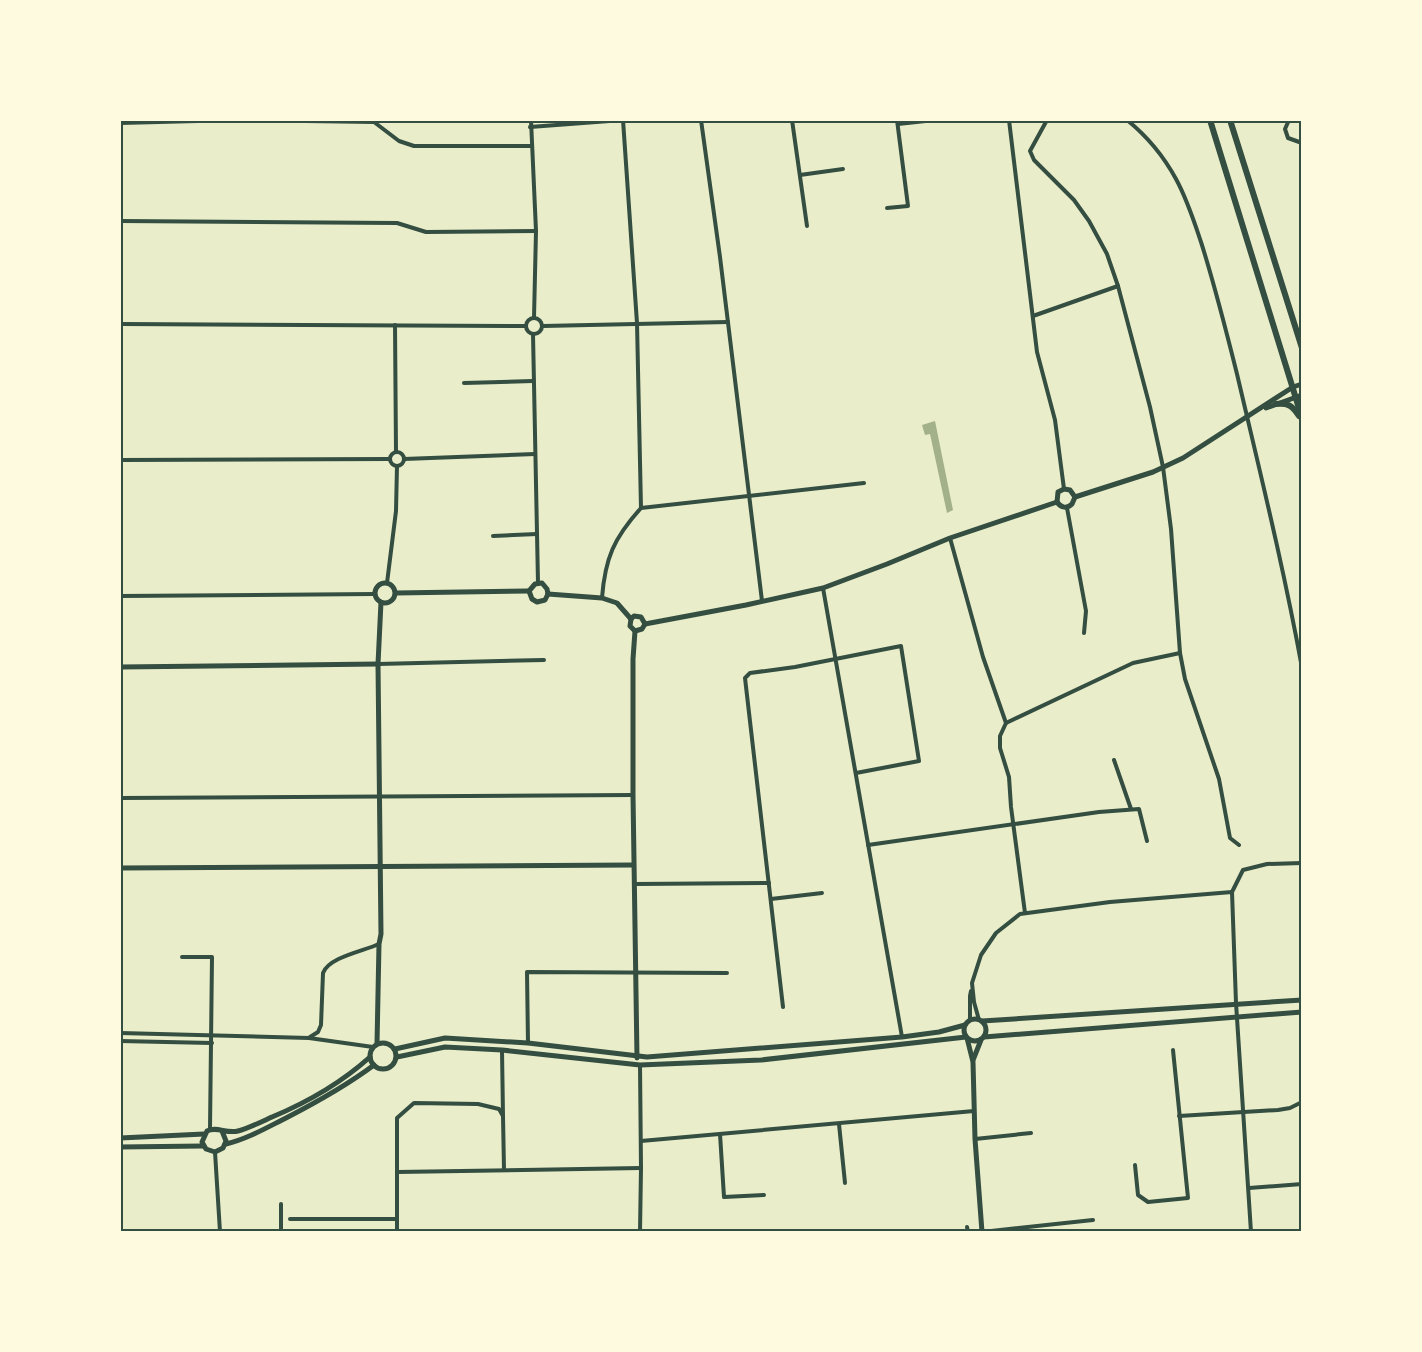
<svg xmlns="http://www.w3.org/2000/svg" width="1422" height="1352" font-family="Helvetica,sans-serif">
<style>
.water{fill:#a3b18a}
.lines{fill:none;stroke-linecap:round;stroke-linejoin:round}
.minor{stroke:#344e41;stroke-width:4}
.tertiary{stroke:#344e41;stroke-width:5}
.secondary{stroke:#344e41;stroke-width:6}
.neatline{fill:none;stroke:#344e41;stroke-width:2}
</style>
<rect width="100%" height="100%" fill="#e9edc9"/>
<polygon class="water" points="935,421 953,510 947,513 930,434 925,435 922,425"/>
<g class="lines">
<g class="minor">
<polyline points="531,120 536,231 534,318"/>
<polyline points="623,120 637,323 641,508"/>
<polyline points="701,120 720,257 762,601"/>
<polyline points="792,120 807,226"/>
<polyline points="1009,120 1037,352 1055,420 1064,489"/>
<polyline points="1047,120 1030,151 1034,160 1074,200 1089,221 1107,254 1118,286 1150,407 1163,467 1171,529 1180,653 1185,679 1219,779 1230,838 1239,845"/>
<path d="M1127 120C1148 137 1163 155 1176 179 1187 199 1194 221 1201 242 1215 286 1226 330 1237 374 1260 472 1284 569 1302 668"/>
<polyline points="1289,120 1285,129 1288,138 1302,143"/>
<polyline points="120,123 237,120 374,122 399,141 414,146 532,146"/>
<polyline points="898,124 935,120"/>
<polyline points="530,127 623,120"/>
<polyline points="800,175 843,169"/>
<polyline points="887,208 908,206 897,120"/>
<polyline points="120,221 397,223 426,232 536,231"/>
<polyline points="1033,316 1118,286"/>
<circle cx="534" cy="326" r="8"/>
<polyline points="120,324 526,326"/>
<polyline points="395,325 396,452"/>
<polyline points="543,326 728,322"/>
<polyline points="533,334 538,583"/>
<polyline points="464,383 533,381"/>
<circle cx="397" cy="459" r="7"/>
<polyline points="404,459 535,454"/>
<polyline points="120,460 390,459"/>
<polyline points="1067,508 1086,611 1084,633"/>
<polyline points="493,536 537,534"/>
<polyline points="950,538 983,657 1006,723 1000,736 1000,748 1009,777 1011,807 1025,913"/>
<polyline points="387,583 396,511 397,466"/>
<polyline points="823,588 902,1037"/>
<polyline points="120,596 375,594"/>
<path d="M602 598C605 558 614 538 641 508L864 483"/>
<polyline points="378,664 544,660"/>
<polyline points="1006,723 1133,663 1180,653"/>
<polyline points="1114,760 1131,809"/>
<polyline points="120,798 633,795"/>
<polyline points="868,845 1099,812 1139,809 1147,841"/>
<polyline points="635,884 769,883"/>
<polyline points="771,899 822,893"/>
<polyline points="182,957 212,957 210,1129"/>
<polyline points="783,1007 745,678 750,673 795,667 901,646 919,761 856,773"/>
<polyline points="970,1020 970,996 971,991"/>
<polyline points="979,1020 974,1002 972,983 981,955 996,933 1020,914 1110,902 1232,892"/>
<polyline points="120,1033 309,1038 373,1047"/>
<path d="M310 1037 318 1032 321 1025 323 973C329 957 364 951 379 944"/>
<polyline points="120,1041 212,1043"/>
<polyline points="528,1043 527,972 727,973"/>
<polyline points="502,1050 503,1116"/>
<polyline points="1179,1116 1278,1110 1290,1108 1302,1102"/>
<polyline points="839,1124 845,1183"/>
<polyline points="720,1134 724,1197 764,1195"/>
<polyline points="975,1139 1031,1133"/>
<polyline points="641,1141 974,1111"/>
<polyline points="215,1152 220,1232"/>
<polyline points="1135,1165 1138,1195 1148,1202 1188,1198 1173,1050"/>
<polyline points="397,1172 641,1168"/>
<polyline points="1249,1188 1302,1184"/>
<polyline points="281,1204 281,1232"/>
<polyline points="290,1219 397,1219"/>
<polyline points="967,1227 968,1232"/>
<polyline points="397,1232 397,1118 414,1103 478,1104 499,1109 503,1116 504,1170"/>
<polyline points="640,1232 641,1168 640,1065"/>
<polyline points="982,1232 1093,1220"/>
<polyline points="1251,1232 1236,1003 1232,892 1243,870 1267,864 1302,863"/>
</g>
<g class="tertiary">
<polyline points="1266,408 1302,395"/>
<polyline points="1075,497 1153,472 1183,458 1293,387 1302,384"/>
<polyline points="1057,502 1058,492 1064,489 1070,490 1075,497"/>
<path d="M1057 502C1061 508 1067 509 1072 504L1075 497"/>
<circle cx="385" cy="593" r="10"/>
<polyline points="529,591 535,584 542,583 547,589 548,594"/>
<polyline points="529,591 532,599 537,602 545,600 548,594"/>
<polyline points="396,593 529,591"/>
<polyline points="548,594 602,598 617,603 631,619"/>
<polyline points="631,619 630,626 635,631 642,629 645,624"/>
<polyline points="631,619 634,616 641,617 645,624"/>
<polyline points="645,624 746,605 823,588 887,564 950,538 1057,502"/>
<polyline points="635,631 633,659 633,795 637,1058"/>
<polyline points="120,667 378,664"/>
<polyline points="120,868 633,865"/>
<circle cx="975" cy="1030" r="11"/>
<polyline points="982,1021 1302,1000"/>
<polyline points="984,1037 1302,1012"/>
<polyline points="967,1038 973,1062 975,1139 982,1232"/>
<circle cx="383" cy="1056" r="13"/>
<polyline points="377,1044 379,944 381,934 378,664 381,602"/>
<polyline points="395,1049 445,1038 528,1043 647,1057 902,1037 939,1032 965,1025"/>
<polyline points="397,1057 445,1047 502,1050 640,1065 761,1060 966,1037"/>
<polyline points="973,1060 981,1040"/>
<path d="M222 1131 226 1141 223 1148 215 1152 206 1149 202 1142 207 1131C217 1126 226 1134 238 1131 249 1128 261 1122 272 1117 308 1102 341 1083 370 1057"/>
<polyline points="120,1138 204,1134"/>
<path d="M226 1144C247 1139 266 1128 286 1118 317 1102 346 1086 374 1065"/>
<polyline points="120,1147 203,1146"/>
</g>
<g class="secondary">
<polyline points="1210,120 1302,418"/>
<polyline points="1230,120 1302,348"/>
<path d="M1276 404C1288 403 1292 405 1299 416"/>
</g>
</g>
<rect width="1422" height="1352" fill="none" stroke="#fefae0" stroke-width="243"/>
<rect x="122" y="122" width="1178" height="1108" class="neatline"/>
</svg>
